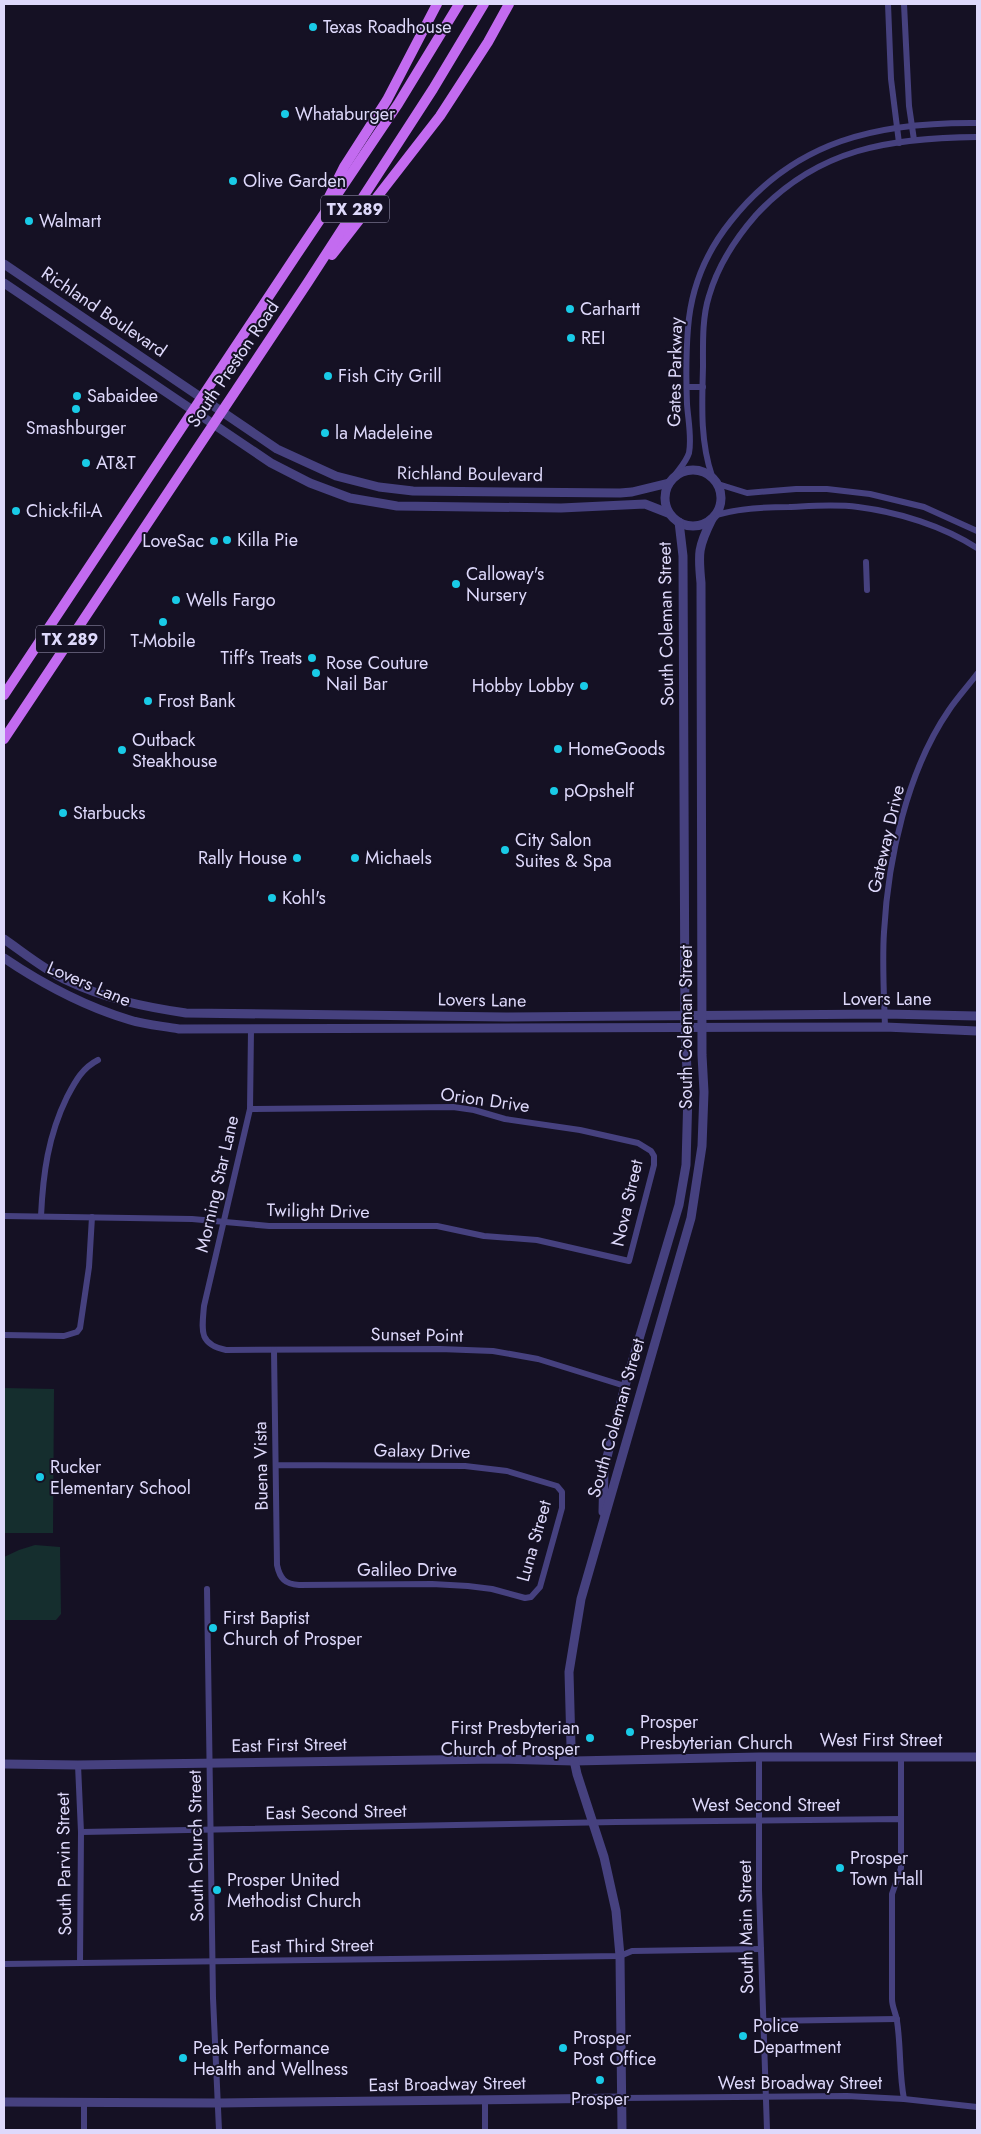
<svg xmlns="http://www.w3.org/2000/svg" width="981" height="2134" font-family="Jost,sans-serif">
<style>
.green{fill:#152e2e}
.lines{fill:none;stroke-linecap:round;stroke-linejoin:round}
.minor{stroke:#46417f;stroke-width:6}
.tertiary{stroke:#46417f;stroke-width:9}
.primary{stroke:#c36bf0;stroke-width:10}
.poi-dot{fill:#19cbe7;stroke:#151124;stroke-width:2}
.labels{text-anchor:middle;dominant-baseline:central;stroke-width:4;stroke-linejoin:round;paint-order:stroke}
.shield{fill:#151124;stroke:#a29dba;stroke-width:1}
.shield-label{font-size:16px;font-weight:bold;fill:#ded9fb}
.poi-label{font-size:18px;fill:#ded9fb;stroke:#151124;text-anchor:start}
.street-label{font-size:18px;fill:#ded9fb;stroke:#151124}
</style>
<rect width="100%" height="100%" fill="#151124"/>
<g class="green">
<polygon points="4,1388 54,1389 53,1533 4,1533"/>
<polygon points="35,1545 60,1547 61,1614 56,1620 4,1620 4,1557 19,1550"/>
</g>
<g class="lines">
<g class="minor">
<polyline points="888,4 891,79 899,143"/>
<polyline points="904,4 909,106 914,140"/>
<polyline points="687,387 703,387"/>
<path d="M675 475C680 468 686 462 689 453 692 438 688 419 687 404 686 379 686 353 688 328 691 288 706 252 731 221 795 140 878 122 977 123"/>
<path d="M712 476C700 441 702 404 703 367 703 344 702 318 709 296 718 265 735 239 756 215 818 148 890 138 977 137"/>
<polyline points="718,484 747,493 796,489 827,489 870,494 924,507 977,531"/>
<path d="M716 515C740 508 764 507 789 507 812 506 835 504 858 507 898 512 943 526 977 548"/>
<polyline points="866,562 867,590"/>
<path d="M885 1027C884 995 882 963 884 932 888 859 907 771 949 710 957 698 968 686 977 674"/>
<path d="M251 1030 250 1109 204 1306C202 1330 198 1344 226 1350L440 1349 493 1351 538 1359 625 1386"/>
<polyline points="4,1216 192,1219 269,1226 437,1226 484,1236 537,1240 629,1261 654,1165 654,1156 651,1151 638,1143 580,1130 505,1119 474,1110 453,1107 250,1109"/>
<path d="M41 1216C43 1174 48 1136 67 1097 75 1082 82 1068 98 1060"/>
<polyline points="4,1335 64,1336 77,1332 80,1328 89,1267 92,1217"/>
<path d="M274 1350 277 1565C280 1579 285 1584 299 1585L432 1584 468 1586 492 1589 525 1598 531 1597 540 1587 562 1508V1492L557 1486 507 1471 465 1466 276 1465"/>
<polyline points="207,1589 213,1998 219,2130"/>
<polyline points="901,1756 901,1819"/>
<polyline points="759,1757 759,1890 767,2130"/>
<polyline points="78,1765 81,1832 80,1963"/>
<path d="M81 1832 616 1822 901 1819V1868L892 1894V1999C892 2007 896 2013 897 2021 901 2047 899 2073 904 2099"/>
<polyline points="4,1964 620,1956 632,1951 761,1949"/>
<polyline points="763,2021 897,2019"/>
<polyline points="621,2098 847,2096 904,2099 977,2107"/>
<polyline points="485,2100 485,2130"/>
<polyline points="84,2103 84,2130"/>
</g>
<g class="tertiary">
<polyline points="4,264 277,449 336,476 379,487 413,491 620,493 632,492 669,483"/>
<polyline points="4,283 271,463 310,483 350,498 397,506 561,508 645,504 668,513"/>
<circle cx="693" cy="498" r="28"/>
<path d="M4 939C24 953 46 971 68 981 106 999 145 1007 186 1013L506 1017 885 1014 977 1016"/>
<path d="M4 958C44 985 83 1006 130 1020 146 1025 163 1026 179 1029L885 1027 977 1031"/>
<polyline points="603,1512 604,1469 625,1386 679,1205 686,1165 688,1092 685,1028 683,556 679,522"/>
<polyline points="4,1764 78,1765 500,1759 574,1761 759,1757 977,1757"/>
<polyline points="4,2102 219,2103 621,2098"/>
<path d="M622 2130 620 1956 616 1911 604 1857 577 1774 571 1746 569 1672 581 1599 691 1218 702 1146 704 1092 702 1055 701 583C698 553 698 547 712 519"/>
</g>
<g class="primary">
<polyline points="329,197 344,167 387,100 437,4"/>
<polyline points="332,255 440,116 488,42 509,4"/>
<polyline points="4,695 297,254 398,104 459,4"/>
<polyline points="4,739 308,282 433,89 484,4"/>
</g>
</g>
<g class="poi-dot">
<circle cx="313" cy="27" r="5"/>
<circle cx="285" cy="114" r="5"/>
<circle cx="233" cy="181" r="5"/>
<circle cx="29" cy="221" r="5"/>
<circle cx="570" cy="309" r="5"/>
<circle cx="571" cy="338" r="5"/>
<circle cx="328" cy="376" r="5"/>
<circle cx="77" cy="396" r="5"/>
<circle cx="76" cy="409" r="5"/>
<circle cx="325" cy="433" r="5"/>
<circle cx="86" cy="463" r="5"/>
<circle cx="16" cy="511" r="5"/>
<circle cx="227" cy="540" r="5"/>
<circle cx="214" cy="541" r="5"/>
<circle cx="456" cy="584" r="5"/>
<circle cx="176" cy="600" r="5"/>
<circle cx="163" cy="622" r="5"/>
<circle cx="312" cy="658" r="5"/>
<circle cx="316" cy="673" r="5"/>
<circle cx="584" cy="686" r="5"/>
<circle cx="148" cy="701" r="5"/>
<circle cx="558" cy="749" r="5"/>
<circle cx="122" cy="750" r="5"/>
<circle cx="554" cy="791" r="5"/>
<circle cx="63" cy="813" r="5"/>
<circle cx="505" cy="850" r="5"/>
<circle cx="297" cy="858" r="5"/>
<circle cx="355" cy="858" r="5"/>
<circle cx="272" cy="898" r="5"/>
<circle cx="40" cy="1477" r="5"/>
<circle cx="213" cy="1628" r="5"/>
<circle cx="630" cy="1732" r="5"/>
<circle cx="590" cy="1738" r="5"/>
<circle cx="840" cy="1868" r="5"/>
<circle cx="217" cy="1890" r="5"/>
<circle cx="743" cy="2036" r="5"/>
<circle cx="563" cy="2048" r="5"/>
<circle cx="183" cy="2058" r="5"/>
<circle cx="600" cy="2080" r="5"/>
</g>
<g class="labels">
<g class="shield">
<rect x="321" y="195.5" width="68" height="27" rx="4"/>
<rect x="36" y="625.5" width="68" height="27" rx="4"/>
</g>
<g class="shield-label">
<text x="355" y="209">TX 289</text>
<text x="70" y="639">TX 289</text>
</g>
<g class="poi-label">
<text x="323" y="27">Texas Roadhouse</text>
<text x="295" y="114">Whataburger</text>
<text x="243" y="181">Olive Garden</text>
<text x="39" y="221">Walmart</text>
<text x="580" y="309">Carhartt</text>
<text x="581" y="338">REI</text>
<text x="338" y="376">Fish City Grill</text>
<text x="87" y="396">Sabaidee</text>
<text x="76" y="428" text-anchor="middle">Smashburger</text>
<text x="335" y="433">la Madeleine</text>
<text x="96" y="463">AT&amp;T</text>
<text x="26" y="511">Chick-fil-A</text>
<text x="237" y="540">Killa Pie</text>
<text x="204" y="541" text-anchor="end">LoveSac</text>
<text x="466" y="574">Calloway's<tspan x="466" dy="21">Nursery</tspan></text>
<text x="186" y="600">Wells Fargo</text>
<text x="163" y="641" text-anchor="middle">T-Mobile</text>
<text x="302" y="658" text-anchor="end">Tiff’s Treats</text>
<text x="326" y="663">Rose Couture<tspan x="326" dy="21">Nail Bar</tspan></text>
<text x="574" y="686" text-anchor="end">Hobby Lobby</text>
<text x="158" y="701">Frost Bank</text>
<text x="132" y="740">Outback<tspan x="132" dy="21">Steakhouse</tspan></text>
<text x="568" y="749">HomeGoods</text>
<text x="564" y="791">pOpshelf</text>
<text x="73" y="813">Starbucks</text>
<text x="515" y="840">City Salon<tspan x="515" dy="21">Suites &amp; Spa</tspan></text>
<text x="287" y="858" text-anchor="end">Rally House</text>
<text x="365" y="858">Michaels</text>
<text x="282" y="898">Kohl's</text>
<text x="50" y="1467">Rucker<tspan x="50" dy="21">Elementary School</tspan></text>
<text x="223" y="1618">First Baptist<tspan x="223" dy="21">Church of Prosper</tspan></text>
<text x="640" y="1722">Prosper<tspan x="640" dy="21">Presbyterian Church</tspan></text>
<text x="580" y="1728" text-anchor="end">First Presbyterian<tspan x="580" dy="21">Church of Prosper</tspan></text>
<text x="850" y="1858">Prosper<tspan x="850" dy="21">Town Hall</tspan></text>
<text x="227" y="1880">Prosper United<tspan x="227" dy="21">Methodist Church</tspan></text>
<text x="753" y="2026">Police<tspan x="753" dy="21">Department</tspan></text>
<text x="573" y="2038">Prosper<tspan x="573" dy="21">Post Office</tspan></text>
<text x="193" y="2048">Peak Performance<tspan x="193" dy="21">Health and Wellness</tspan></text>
<text x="600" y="2099" text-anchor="middle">Prosper</text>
</g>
<g class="street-label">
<text transform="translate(104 312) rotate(34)">Richland Boulevard</text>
<text transform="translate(233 364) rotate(-56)">South Preston Road</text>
<text transform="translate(675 372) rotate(-89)">Gates Parkway</text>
<text transform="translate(470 474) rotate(1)">Richland Boulevard</text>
<text transform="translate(666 624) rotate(-91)">South Coleman Street</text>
<text transform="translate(886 839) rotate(-77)">Gateway Drive</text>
<text transform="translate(89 984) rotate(23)">Lovers Lane</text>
<text x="887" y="999">Lovers Lane</text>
<text transform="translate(482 1000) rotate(1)">Lovers Lane</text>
<text transform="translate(686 1027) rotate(-90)">South Coleman Street</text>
<text transform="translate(485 1100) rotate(8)">Orion Drive</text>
<text transform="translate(217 1184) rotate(-77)">Morning Star Lane</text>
<text transform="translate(627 1203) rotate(-77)">Nova Street</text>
<text transform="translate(318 1211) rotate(1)">Twilight Drive</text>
<text transform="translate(417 1335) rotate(1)">Sunset Point</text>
<text transform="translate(616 1418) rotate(-74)">South Coleman Street</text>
<text transform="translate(422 1451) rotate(1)">Galaxy Drive</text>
<text transform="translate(261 1466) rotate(-91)">Buena Vista</text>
<text transform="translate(534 1541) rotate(-74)">Luna Street</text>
<text x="407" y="1570">Galileo Drive</text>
<text x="881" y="1740">West First Street</text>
<text transform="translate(289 1745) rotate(-1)">East First Street</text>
<text x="766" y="1805">West Second Street</text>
<text transform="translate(336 1812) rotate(-1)">East Second Street</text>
<text transform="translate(196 1846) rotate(-91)">South Church Street</text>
<text transform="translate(64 1864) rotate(-91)">South Parvin Street</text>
<text transform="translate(746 1927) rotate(-91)">South Main Street</text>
<text transform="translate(312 1946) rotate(-1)">East Third Street</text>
<text x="800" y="2083">West Broadway Street</text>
<text transform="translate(447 2084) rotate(-1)">East Broadway Street</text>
</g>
</g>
<rect width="981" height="2134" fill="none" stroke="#ded9fb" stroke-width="10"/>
</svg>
